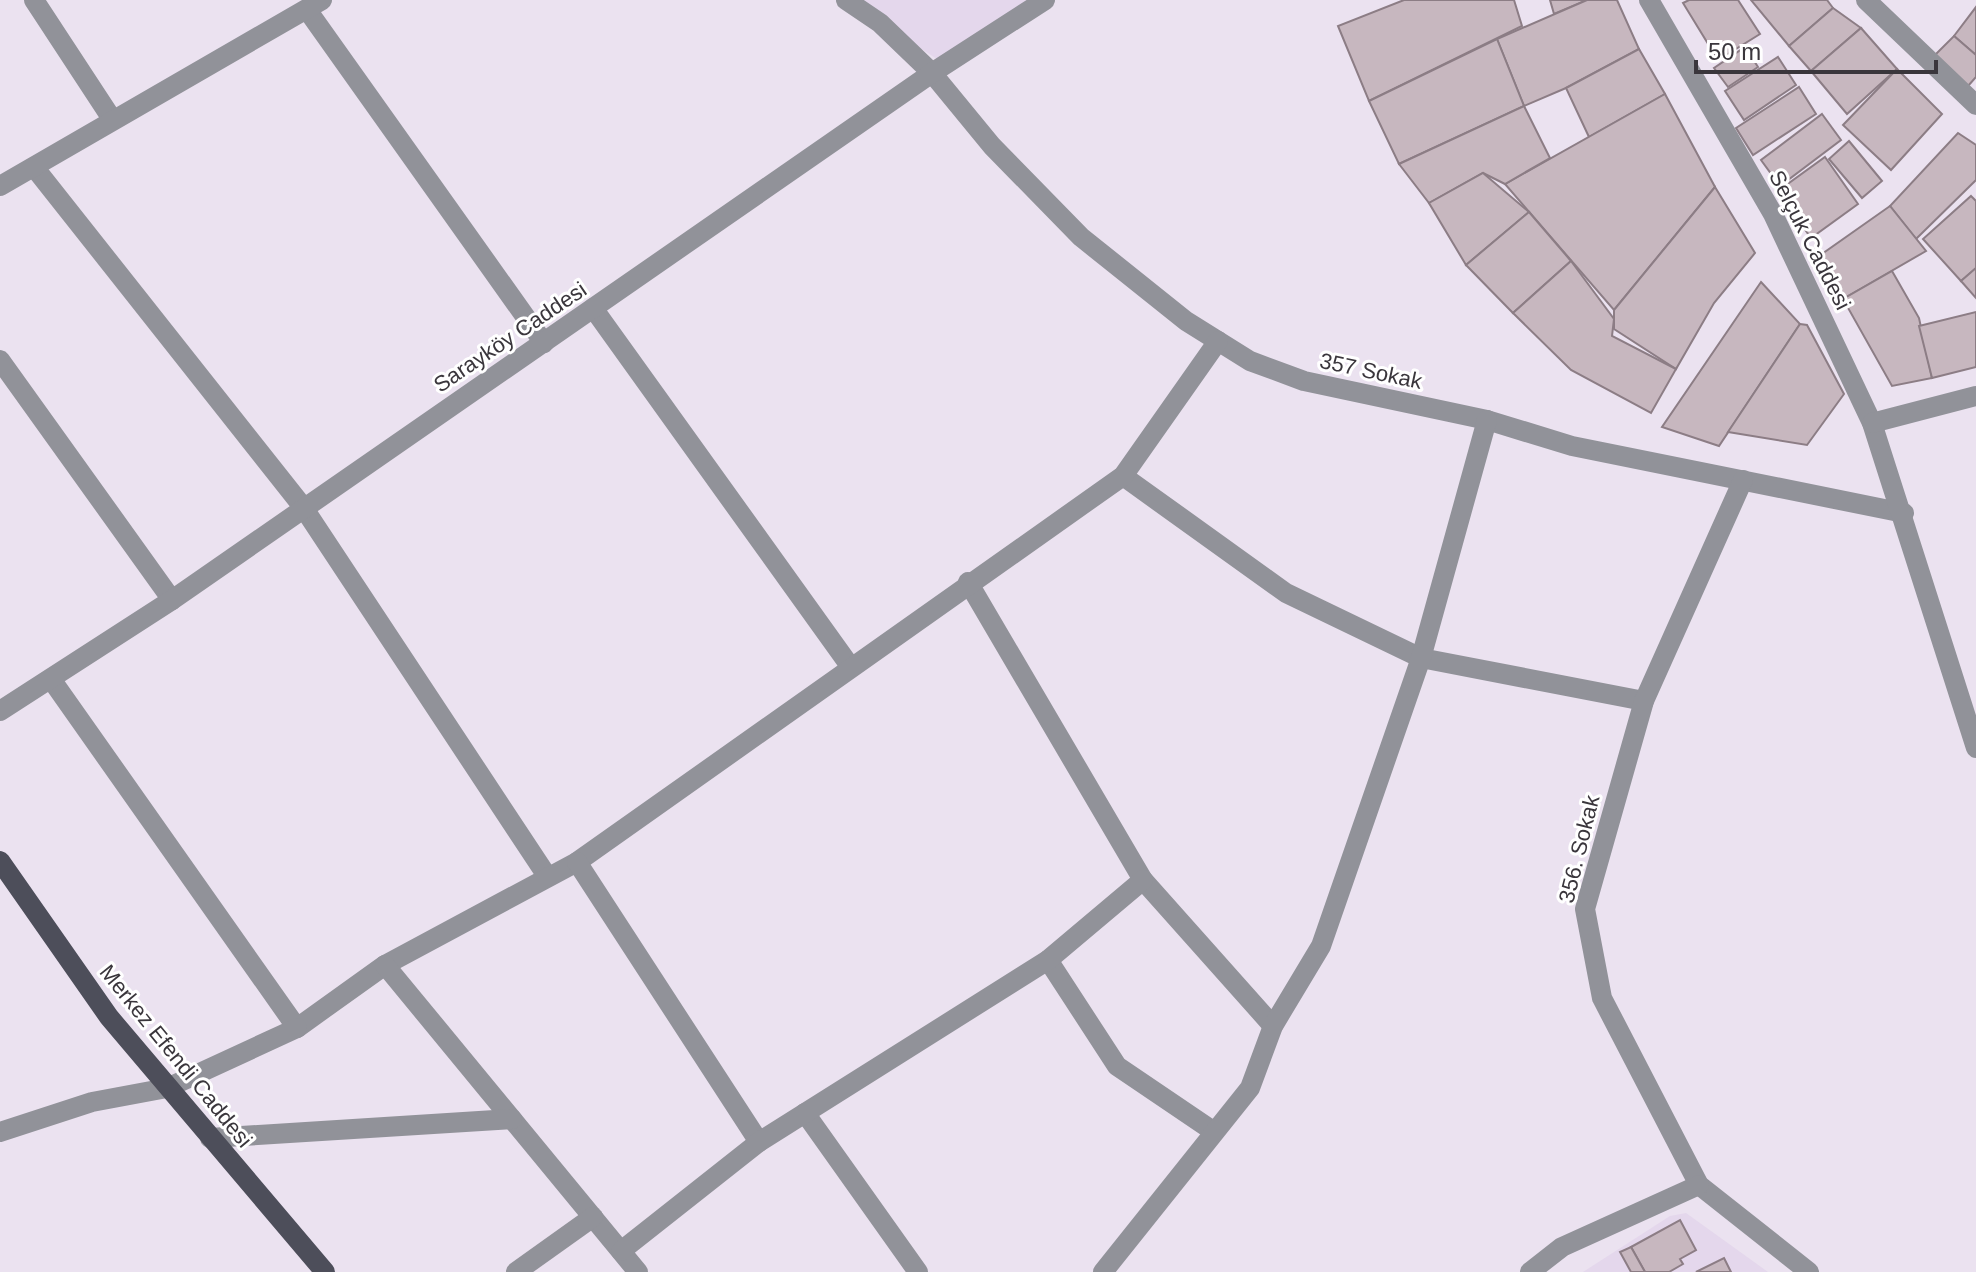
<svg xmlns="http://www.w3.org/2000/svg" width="1976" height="1272" font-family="Helvetica,sans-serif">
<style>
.built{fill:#e4d7ec}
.building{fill:#c7b7bf;stroke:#8c7d85;stroke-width:2}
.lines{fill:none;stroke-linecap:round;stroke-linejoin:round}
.minor{stroke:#919299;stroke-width:20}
.major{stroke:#4d4e5a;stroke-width:20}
.labels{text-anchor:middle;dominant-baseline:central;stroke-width:6;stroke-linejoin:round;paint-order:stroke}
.street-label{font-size:22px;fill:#3a363c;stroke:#fff}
</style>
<rect width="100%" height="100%" fill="#ebe2f0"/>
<g class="built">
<polygon points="846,0 1037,0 937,59"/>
<polygon points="1686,1213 1768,1272 1583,1272 1670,1216"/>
</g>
<g class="building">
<polygon points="1404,0 1514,0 1522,26 1369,101 1338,26"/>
<polygon points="1550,0 1587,0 1554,14"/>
<polygon points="1587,0 1617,0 1639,49 1566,88 1524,106 1497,39"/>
<polygon points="1689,0 1738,0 1760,34 1718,60 1683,3"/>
<polygon points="1751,0 1827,0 1833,8 1789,46"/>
<polygon points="1976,7 1976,55 1954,36"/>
<polygon points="1833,8 1861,28 1811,71 1789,46"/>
<polygon points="1861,28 1897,69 1847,114 1811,71"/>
<polygon points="1954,36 1976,55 1976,77 1968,86 1934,56"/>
<polygon points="1497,39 1524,106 1399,164 1369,101"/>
<polygon points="1745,47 1758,67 1728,87 1714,68"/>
<polygon points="1639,49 1665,94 1589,137 1566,88"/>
<polygon points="1778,57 1796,85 1744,120 1725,91"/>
<polygon points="1897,69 1942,114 1891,170 1843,125"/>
<polygon points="1799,87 1816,114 1753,155 1736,128"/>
<polygon points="1665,94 1715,187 1614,310 1505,184"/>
<polygon points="1524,106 1550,158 1505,184 1483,173 1429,203 1399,164"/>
<polygon points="1822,114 1841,140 1780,186 1761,160"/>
<polygon points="1958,133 1976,145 1976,180 1916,239 1890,206"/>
<polygon points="1849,141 1882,181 1862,198 1829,159"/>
<polygon points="1825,157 1858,204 1811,238 1778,191"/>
<polygon points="1483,173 1529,212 1466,265 1429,203"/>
<polygon points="1715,187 1755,253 1714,303 1676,369 1614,329 1614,310"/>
<polygon points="1971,196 1976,201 1976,268 1961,281 1923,239"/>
<polygon points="1890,206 1926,251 1843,299 1819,256"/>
<polygon points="1529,212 1571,261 1513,313 1466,265"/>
<polygon points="1571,261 1614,319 1612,336 1676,369 1651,413 1571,370 1513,313"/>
<polygon points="1976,268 1976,298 1961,281"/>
<polygon points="1892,271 1919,318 1932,378 1892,386 1843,299"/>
<polygon points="1761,282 1800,324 1719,446 1662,427"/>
<polygon points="1976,312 1976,367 1932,378 1919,326"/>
<polygon points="1800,324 1807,325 1844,394 1807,445 1728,432"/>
<polygon points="1680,1220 1696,1250 1680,1259 1683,1264 1669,1272 1645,1272 1631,1247"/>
<polygon points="1631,1247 1645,1272 1631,1272 1620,1252"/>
<polygon points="1724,1258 1731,1272 1696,1272"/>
</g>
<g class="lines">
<g class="minor">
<polyline points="34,0 112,119"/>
<polyline points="846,0 880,23 932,73 992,146 1081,237 1186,321 1250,361 1304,381 1487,420 1572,446 1904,513"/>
<polyline points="1649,0 1773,214 1872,423 1976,748"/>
<polyline points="1866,0 1976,105"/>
<polyline points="308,11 544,343"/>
<polyline points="34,167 303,507 547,876"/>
<polyline points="0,186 322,0"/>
<polyline points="593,308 850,666"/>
<polyline points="0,360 172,600"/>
<polyline points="1872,423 1976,396"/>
<polyline points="1123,476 1286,593 1421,658 1644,701"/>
<polyline points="1743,480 1644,701 1585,909 1602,998 1699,1185 1809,1272"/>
<polyline points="968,582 1143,880 1273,1026"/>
<polyline points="51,679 297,1028 385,965 577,862 1123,476 1218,341"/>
<polyline points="0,711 172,600 932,73 1045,0"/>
<polyline points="577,862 759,1142"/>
<polyline points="1048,960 1117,1066 1213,1131"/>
<polyline points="385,965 638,1272"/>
<polyline points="805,1113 918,1272"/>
<polyline points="0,1132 92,1102 167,1088 297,1028"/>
<polyline points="210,1138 512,1119"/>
<polyline points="621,1251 759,1142 1048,960 1143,880"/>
<polyline points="516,1272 593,1217"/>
<polyline points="1103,1272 1250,1088 1273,1026 1321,946 1421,658 1487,420"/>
<polyline points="1530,1272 1562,1247 1699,1185"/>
</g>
<polyline class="major" points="0,861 109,1017 325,1272"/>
</g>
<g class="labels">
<g class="street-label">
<text transform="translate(1810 240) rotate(63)">Selçuk Caddesi</text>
<text transform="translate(510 337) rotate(-34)">Sarayköy Caddesi</text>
<text transform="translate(1371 371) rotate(12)">357 Sokak</text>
<text transform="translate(1579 849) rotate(-76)">356. Sokak</text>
<text transform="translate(176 1056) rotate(51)">Merkez Efendi Caddesi</text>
</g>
</g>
<path d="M1696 60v12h240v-12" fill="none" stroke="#3a363c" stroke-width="4"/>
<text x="1708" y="60" font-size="24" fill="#3a363c" stroke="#ffffff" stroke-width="6" paint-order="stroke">50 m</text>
</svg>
